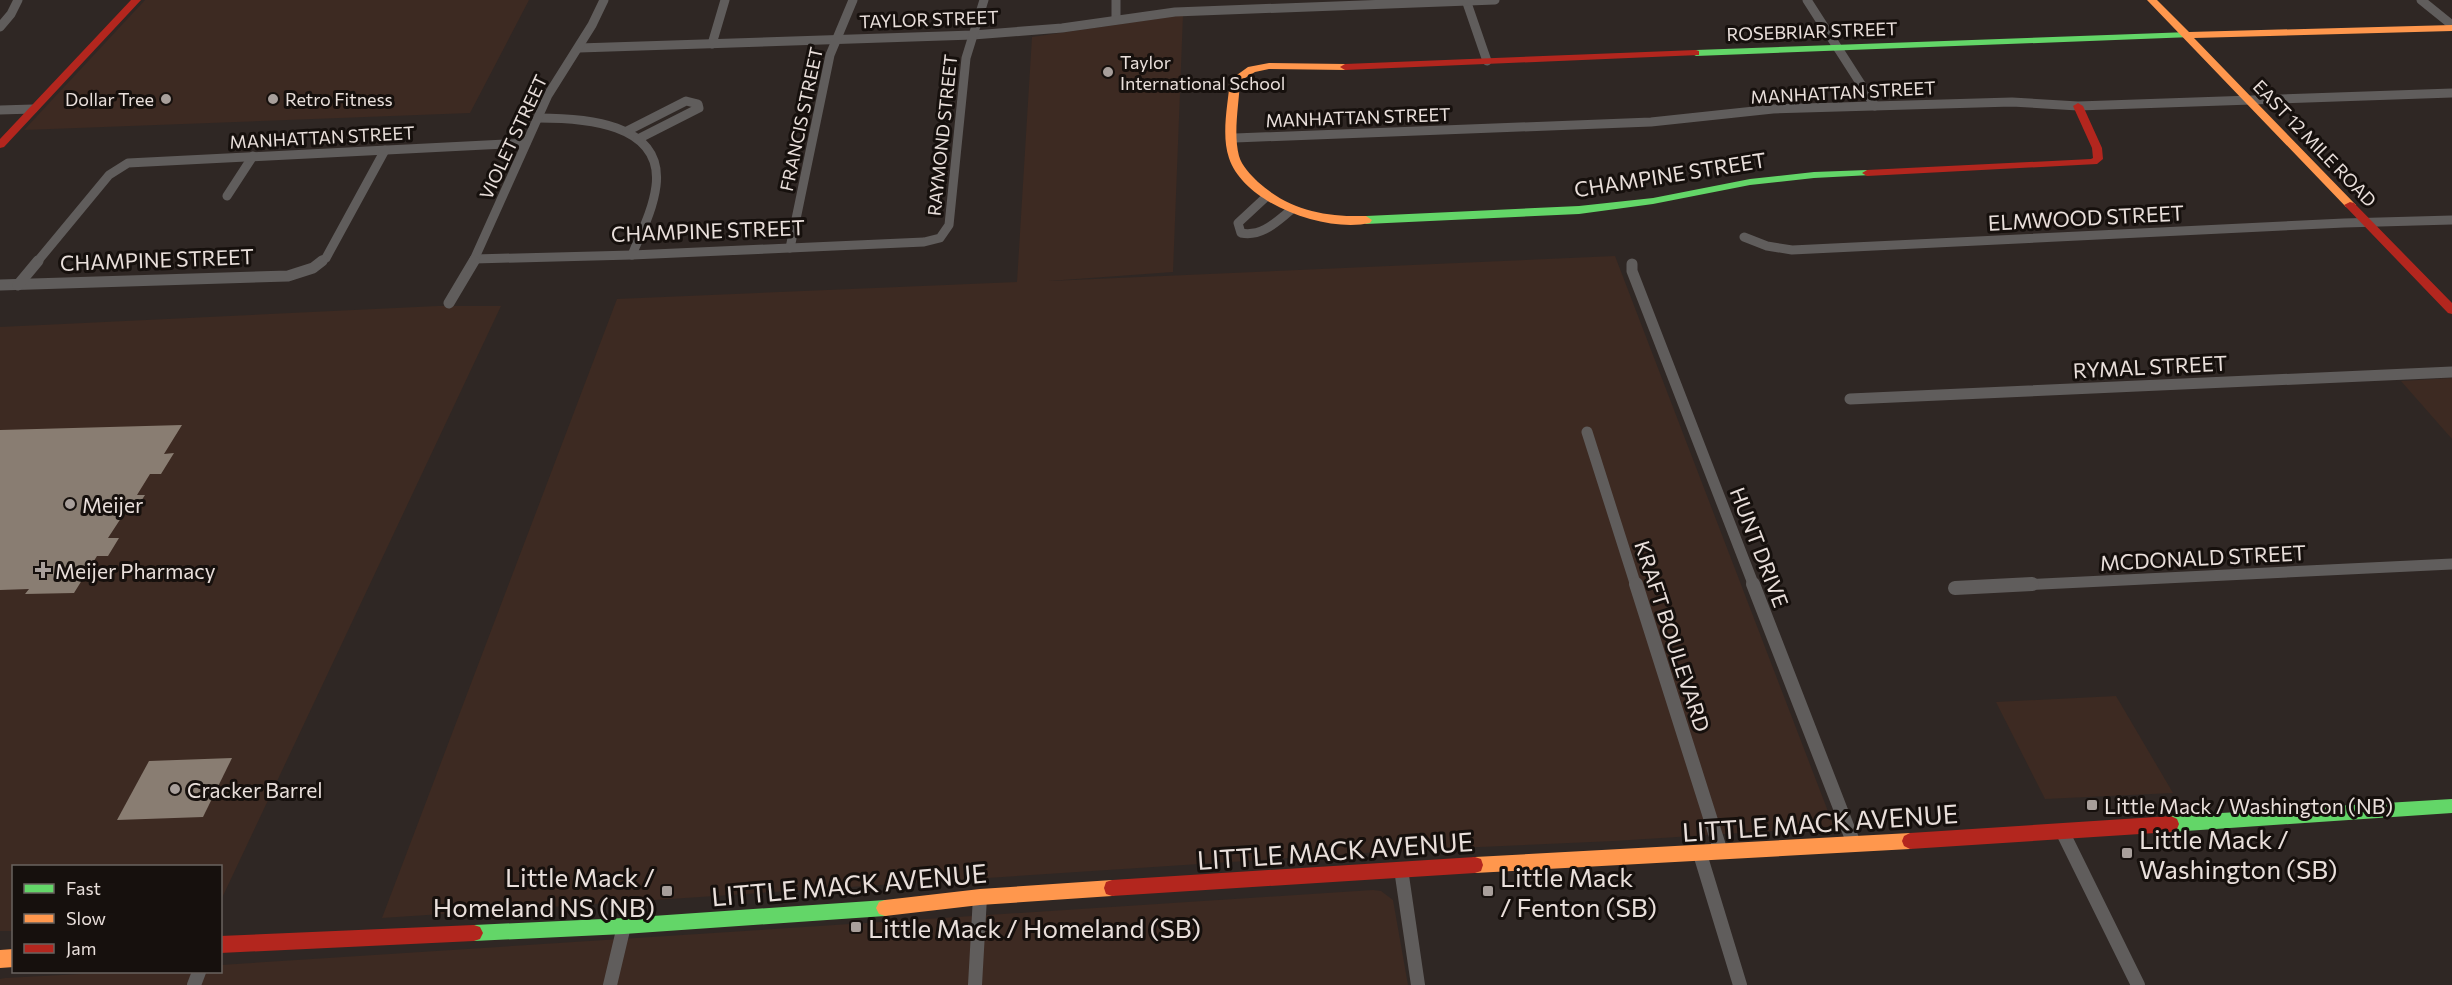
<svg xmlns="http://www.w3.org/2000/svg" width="2452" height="985" font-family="Commissioner,sans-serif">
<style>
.built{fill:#3d2a22}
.building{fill:#897d72}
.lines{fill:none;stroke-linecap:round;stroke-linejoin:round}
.street-far2{stroke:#605d5c;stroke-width:9}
.street-far1{stroke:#605d5c;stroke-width:11}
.street{stroke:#605d5c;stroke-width:14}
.fast{fill:#63d668;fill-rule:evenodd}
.slow{fill:#ff974d;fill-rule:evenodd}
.jam{fill:#b3261e;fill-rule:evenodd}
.poi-dot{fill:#a89f9b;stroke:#16100d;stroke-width:2}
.labels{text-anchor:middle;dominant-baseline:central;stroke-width:6;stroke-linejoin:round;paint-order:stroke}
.far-street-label{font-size:18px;fill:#e9dfdb;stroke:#16100d}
.far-poi-label{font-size:18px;fill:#e9dfdb;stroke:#16100d;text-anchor:start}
.street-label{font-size:21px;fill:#e9dfdb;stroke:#16100d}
.poi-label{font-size:21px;fill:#e9dfdb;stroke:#16100d;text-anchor:start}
.near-street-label{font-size:26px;fill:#e9dfdb;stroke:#16100d}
.near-poi-label{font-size:26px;fill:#e9dfdb;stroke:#16100d;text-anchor:start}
</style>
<rect width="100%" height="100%" fill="#2f2724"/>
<g class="built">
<polygon points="145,0 529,0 470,113 24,130"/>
<polygon points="1183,15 1173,272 1049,281 1615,256 1834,827 1614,841 1410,850 382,918 617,299 1017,282 1032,37"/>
<polygon points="438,306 501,306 221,900 220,866 14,866 13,931 0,931 0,327"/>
<polygon points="2452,378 2452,439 2401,381"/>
<polygon points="2116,696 2173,793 2045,799 1996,702"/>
<polygon points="1373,890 1381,891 1393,900 1408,985 0,985 0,979 5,978 119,972 220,972 221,965"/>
</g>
<g class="building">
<polygon points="182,425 164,454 174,453 161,474 150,474 137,495 145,495 134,512 125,512 108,538 119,538 108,556 97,556 74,593 25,594 29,589 0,590 0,430"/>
<polygon points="232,758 203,817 117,820 149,761"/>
</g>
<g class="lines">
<g class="street-far2">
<polyline points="1116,0 1116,19"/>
<polyline points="1466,0 1487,61"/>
<polyline points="1807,0 1875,106"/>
<polyline points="2421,0 2452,25"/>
<polyline points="0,27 11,14 18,0"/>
<polyline points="712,44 725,0"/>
<polyline points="579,48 973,35 1062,28 1175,12 1495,0"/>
<polyline points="0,110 33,109"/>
<path d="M538 118C582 118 664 122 656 186 653 210 641 233 632 255"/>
<polyline points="627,131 686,101 698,104 699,108 638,139"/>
<polyline points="1235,138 1651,122 1773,109 2012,102 2078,106 2452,93"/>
<polyline points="227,196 253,156"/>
<path d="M1266 197 1238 223 1241 233C1262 237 1276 222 1291 210"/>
<polyline points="1744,237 1767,246 1792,250 2344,223 2452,220"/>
<polyline points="790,248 830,55 853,0"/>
<polyline points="474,259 632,255 924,242 940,238 949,225 966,58 984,0"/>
<polyline points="37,262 109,175 128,163 526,143"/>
<polyline points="320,262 326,258 385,150"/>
<polyline points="473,262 548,95 592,25 604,0"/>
</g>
<g class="street-far1">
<polyline points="1632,264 1632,271 1754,586"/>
<polyline points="0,285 288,276 313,268 322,261"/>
<polyline points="18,285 38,261"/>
<polyline points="449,303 474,261"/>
<polyline points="1850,399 2452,372"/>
<polyline points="1587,432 1636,586"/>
<polyline points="2001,586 2452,564"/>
</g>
<g class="street">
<polyline points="1636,584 1721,852"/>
<polyline points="1753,584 1854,844"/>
<polyline points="1955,588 2032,584"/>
<polyline points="2062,831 2138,985"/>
<polyline points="1700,854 1740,985"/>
<polyline points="1401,869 1418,985"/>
<polyline points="194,985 199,972"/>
<polyline points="610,985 624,926"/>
<polyline points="975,985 980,897"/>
</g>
<g class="fast">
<polygon points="2189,32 2194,35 2192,37 1696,56 1691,53 1696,50"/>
<polygon points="1867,170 1872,173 1871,175 1814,178 1750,185 1653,204 1579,214 1366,224 1360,220 1366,216 1579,206 1653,198 1750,179 1814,172"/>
<polygon points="2452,799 2452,813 2171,832 2165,829 2163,824 2165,819 2171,816"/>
<polygon points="885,900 891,902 894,908 891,914 885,916 624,934 474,941 468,939 465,933 468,927 474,925 624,918"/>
</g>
<g class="slow">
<polygon points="2147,0 2157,0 2189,32 2452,25 2452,31 2194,38 2354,203 2356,205 2350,208 2346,207"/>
<path d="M1269 63 1345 64 1350 67 1345 70 1269 69 1255 72 1240 81C1239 104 1233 133 1239 156 1242 166 1250 174 1258 182 1289 210 1325 217 1366 216L1372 220 1370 223C1326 233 1244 204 1229 158 1221 135 1228 104 1230 80L1248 67Z"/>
<polygon points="1910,833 1916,836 1918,841 1916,846 1910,849 1475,873 1469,871 1467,865 1469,859 1475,857"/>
<polygon points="1112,880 1118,882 1120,888 1118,894 1112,896 980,905 885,916 879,914 876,908 879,902 885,900 980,889"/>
<polygon points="14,949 14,967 0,968 0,950"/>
</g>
<g class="jam">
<polygon points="131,0 141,0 4,147 0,148 0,139"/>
<polygon points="1696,50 1699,51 1699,55 1345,70 1340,67 1345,64"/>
<polygon points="2078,103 2083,106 2102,148 2103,159 2097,164 1867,176 1862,173 1867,170 2091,159 2093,158 2092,148 2073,106"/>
<polygon points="2350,202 2354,203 2452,303 2452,314 2448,313 2346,207 2344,205"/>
<polygon points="2171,816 2177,819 2179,824 2177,829 2171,832 1910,849 1904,846 1902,841 1904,836 1910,833"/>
<polygon points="1475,857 1481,859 1483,865 1481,871 1475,873 1112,896 1106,894 1104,888 1106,882 1112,880"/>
<polygon points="474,925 480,927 483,933 480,939 474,941 220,953 220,936"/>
</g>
</g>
<g class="poi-dot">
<circle cx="1108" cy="72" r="6"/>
<circle cx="166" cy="99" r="6"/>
<circle cx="273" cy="99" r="6"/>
<circle cx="70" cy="504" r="6"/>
<path d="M40 561h6v6h6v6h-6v6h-6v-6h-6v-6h6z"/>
<circle cx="175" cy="789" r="6"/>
<rect x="2086" y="799" width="12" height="12" rx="3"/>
<rect x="2121" y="847" width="12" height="12" rx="3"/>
<rect x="661" y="885" width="12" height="12" rx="3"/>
<rect x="1482" y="885" width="12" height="12" rx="3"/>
<rect x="850" y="921" width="12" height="12" rx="3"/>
</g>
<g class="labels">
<g class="far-street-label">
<text transform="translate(929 19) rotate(-2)">TAYLOR STREET</text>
<text transform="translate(1812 31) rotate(-2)">ROSEBRIAR STREET</text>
<text transform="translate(1843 92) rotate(-3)">MANHATTAN STREET</text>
<text transform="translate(1358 117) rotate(-2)">MANHATTAN STREET</text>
<text transform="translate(801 119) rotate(-78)">FRANCIS STREET</text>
<text transform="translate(942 135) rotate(-84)">RAYMOND STREET</text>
<text transform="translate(322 137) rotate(-3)">MANHATTAN STREET</text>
<text transform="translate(513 137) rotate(-65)">VIOLET STREET</text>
<text transform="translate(2315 143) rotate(46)">EAST 12 MILE ROAD</text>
</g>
<g class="far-poi-label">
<text x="1120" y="62">Taylor<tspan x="1120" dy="21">International School</tspan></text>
<text x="154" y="99" text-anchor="end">Dollar Tree</text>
<text x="285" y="99">Retro Fitness</text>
</g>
<g class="street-label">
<text transform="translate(1670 174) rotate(-9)">CHAMPINE STREET</text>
<text transform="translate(2086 217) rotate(-3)">ELMWOOD STREET</text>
<text transform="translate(708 230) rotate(-2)">CHAMPINE STREET</text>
<text transform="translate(157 259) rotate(-2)">CHAMPINE STREET</text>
<text transform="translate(2150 366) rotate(-3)">RYMAL STREET</text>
<text transform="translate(1760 547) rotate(69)">HUNT DRIVE</text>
<text transform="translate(2203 557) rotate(-3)">MCDONALD STREET</text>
<text transform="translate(1673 636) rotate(72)">KRAFT BOULEVARD</text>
</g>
<g class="poi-label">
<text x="82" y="504">Meijer</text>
<text x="55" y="570">Meijer Pharmacy</text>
<text x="187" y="789">Cracker Barrel</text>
<text x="2104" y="805">Little Mack / Washington (NB)</text>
</g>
<g class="near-street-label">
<text transform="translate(1820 822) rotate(-4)">LITTLE MACK AVENUE</text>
<text transform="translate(1335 850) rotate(-4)">LITTLE MACK AVENUE</text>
<text transform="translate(849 884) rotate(-5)">LITTLE MACK AVENUE</text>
</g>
<g class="near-poi-label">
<text x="2139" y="838">Little Mack /<tspan x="2139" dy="30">Washington (SB)</tspan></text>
<text x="655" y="876" text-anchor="end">Little Mack /<tspan x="655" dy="30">Homeland NS (NB)</tspan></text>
<text x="1500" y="876">Little Mack<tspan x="1500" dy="30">/ Fenton (SB)</tspan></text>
<text x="868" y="927">Little Mack / Homeland (SB)</text>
</g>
</g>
<rect x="12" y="865" width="210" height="108" fill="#16100d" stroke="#6a635f" stroke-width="1.5"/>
<rect x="24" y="884" width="30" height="9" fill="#63d668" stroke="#6a635f" stroke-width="1.5"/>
<text x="66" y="895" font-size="18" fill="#e9dfdb">Fast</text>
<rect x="24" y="914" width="30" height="9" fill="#ff974d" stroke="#6a635f" stroke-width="1.5"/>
<text x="66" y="925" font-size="18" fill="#e9dfdb">Slow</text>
<rect x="24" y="944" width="30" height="9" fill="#b3261e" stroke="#6a635f" stroke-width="1.5"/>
<text x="66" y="955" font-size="18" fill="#e9dfdb">Jam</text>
</svg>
